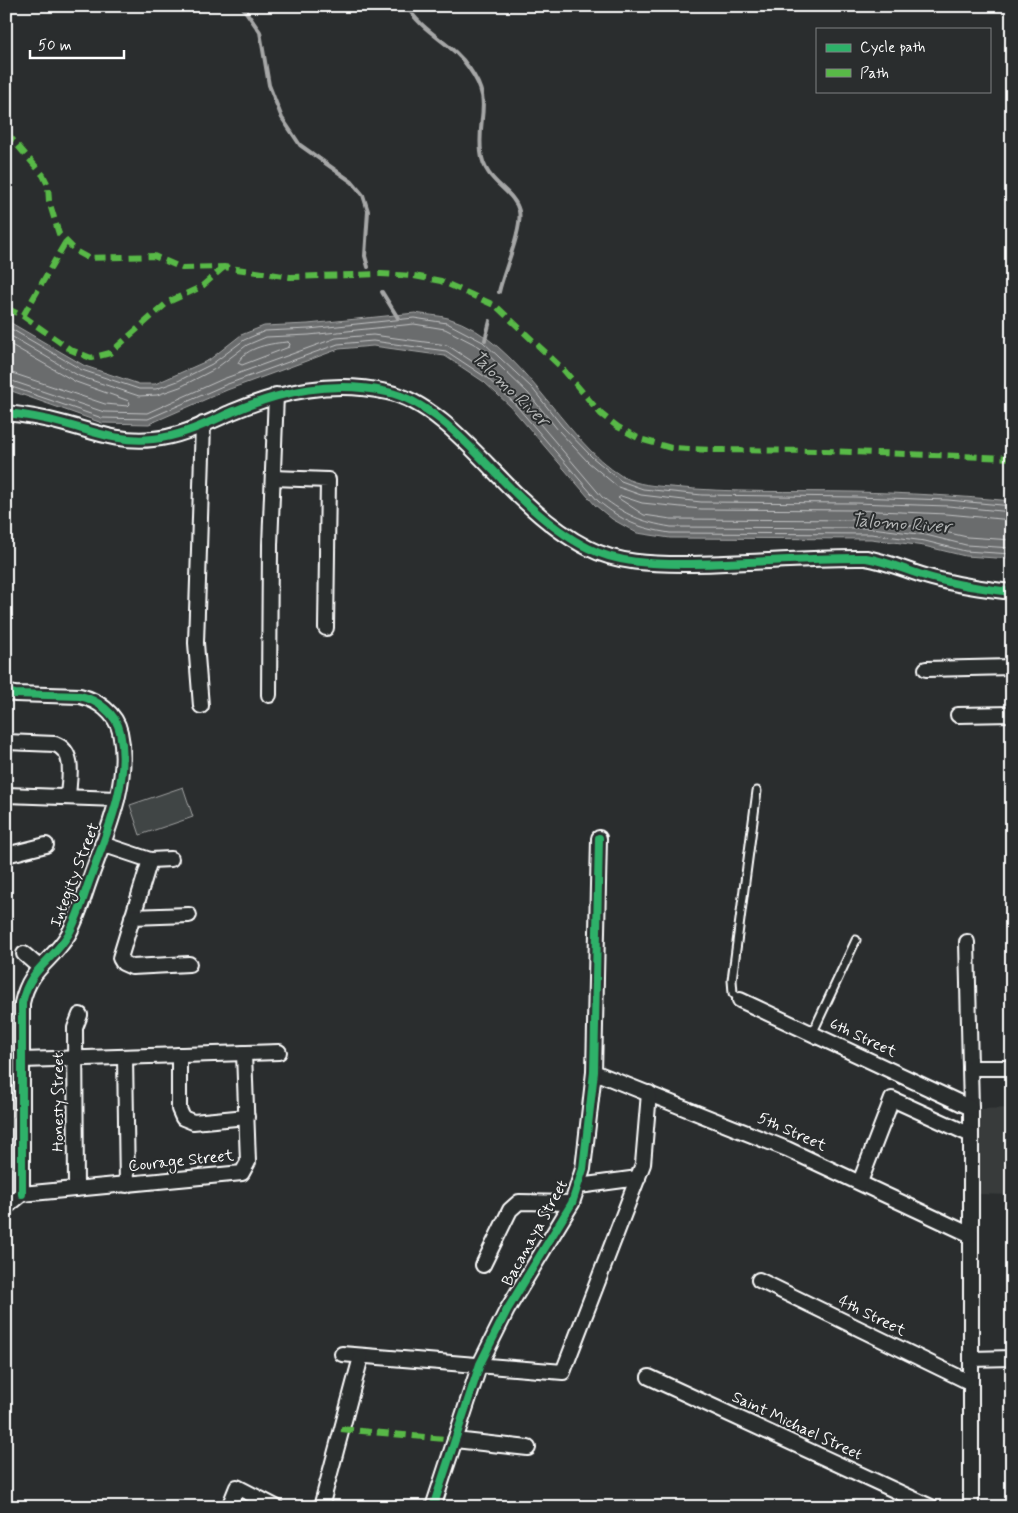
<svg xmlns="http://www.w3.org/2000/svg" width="1018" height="1513" font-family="Mynerve,sans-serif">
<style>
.built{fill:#373a3b}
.green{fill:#414445;stroke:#a0a2a2}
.water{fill:#6a6c6d;stroke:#a6a7a7}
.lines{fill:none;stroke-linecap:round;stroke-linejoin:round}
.shore{stroke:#c3c4c5;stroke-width:1}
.stream{stroke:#a6a7a7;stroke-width:4}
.lane-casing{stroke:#fff;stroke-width:11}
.street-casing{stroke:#fff;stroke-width:18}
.lane{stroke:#2a2d2e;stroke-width:7}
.street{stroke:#2a2d2e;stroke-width:14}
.quiet{stroke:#58b947;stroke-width:6;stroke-dasharray:12 6;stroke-linecap:butt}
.cycleway-casing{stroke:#2a2d2e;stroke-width:11}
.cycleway{stroke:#2db169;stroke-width:8}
.labels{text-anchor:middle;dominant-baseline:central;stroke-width:4;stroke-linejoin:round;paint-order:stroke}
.street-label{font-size:16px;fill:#fff;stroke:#2a2d2e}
.water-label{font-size:18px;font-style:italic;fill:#b4b6b6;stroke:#2a2d2e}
</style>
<rect width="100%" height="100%" fill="#2a2d2e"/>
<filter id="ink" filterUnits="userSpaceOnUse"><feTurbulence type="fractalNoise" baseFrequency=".02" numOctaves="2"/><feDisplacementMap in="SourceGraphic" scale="10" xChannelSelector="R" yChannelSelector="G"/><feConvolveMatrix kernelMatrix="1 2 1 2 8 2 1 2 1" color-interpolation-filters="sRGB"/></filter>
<g filter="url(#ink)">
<polygon class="built" points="1012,1108 1012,1195 976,1194 975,1109"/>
<polygon class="green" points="183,787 193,817 140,835 130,805"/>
<path class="water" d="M415 313C425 315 438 315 448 318 522 340 561 439 623 477 637 485 656 486 671 487 731 493 792 491 853 492 906 493 959 496 1012 501V559L965 556 924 546 871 539 670 538 637 533 612 519 595 505 510 406 484 382 445 356 373 346 339 349 227 390 149 424 102 423 6 389V320L85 366 139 384H155L209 360 241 335 264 326 308 324Z"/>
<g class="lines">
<g class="shore">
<polyline points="6,326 82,370 139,389 156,389 178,381 212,364 244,340 265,331 309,329 414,318 447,323 483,342 532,388 562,426 592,457 621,481 643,489 702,495 855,497 948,500 1012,506"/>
<polyline points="6,333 79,376 139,396 157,395 180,387 215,369 247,345 266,337 309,335 414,324 445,329 480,347 528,393 558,430 588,462 618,487 641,495 701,502 855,503 948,506 1012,512"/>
<polyline points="6,342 76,382 129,401 130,404 128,406 105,404 6,371"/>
<path d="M288 342 290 344 289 347 242 365 238 363C245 347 272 343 288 342Z"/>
<path d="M6 379 104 412 147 413 223 379 336 338 373 335 447 345 490 373 518 398 602 497C626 515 641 522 671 527L872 528 926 535 966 545 1012 548"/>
<path d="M6 385 102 418 148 419 225 385 338 344 373 341 446 351 487 378 513 402 598 501C624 522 638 528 670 533L871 534 925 541 965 551 1012 554"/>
<polyline points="1012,520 947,514 854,510 701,509 642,503 621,496 618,498 644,515 671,519 872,520 927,528 967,537 1012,540"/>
</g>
<g class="stream">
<polyline points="242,6 260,32 269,85 282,118 300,145 352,182 363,195 368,211 365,256 368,267"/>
<path d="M407 6C422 33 453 43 469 68 494 103 477 115 481 152 484 183 514 189 519 211 523 228 503 273 499 292"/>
<polyline points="382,292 398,318"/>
<polyline points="485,340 490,321"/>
</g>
<defs>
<g id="lane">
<polyline points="740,1000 733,993 732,980 757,791"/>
<polyline points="812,1034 856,940"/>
</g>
<g id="street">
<path d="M6 413C25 415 43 418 61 423 92 431 120 443 153 439 180 437 207 423 232 412 282 391 333 380 387 392 440 403 485 466 524 501 543 519 564 536 588 548 617 563 652 564 684 564 745 564 805 557 866 558 890 562 909 572 932 578 958 585 985 589 1012 592"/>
<polyline points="273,478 328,480 326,628"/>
<polyline points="926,669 1012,667"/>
<path d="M6 692 15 694 80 696C97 700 116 713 120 732 131 781 106 834 90 879 83 898 78 918 68 935 51 963 30 967 22 1003V1194"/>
<polyline points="269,695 270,545 276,395"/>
<polyline points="201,706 196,643 203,424"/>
<polyline points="958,715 1012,714"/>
<path d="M6 742 55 744C76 752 69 778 68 796"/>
<polyline points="6,795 117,799"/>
<polyline points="102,844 150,860 171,859"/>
<polyline points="6,855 46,845"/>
<polyline points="150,860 120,958 123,963 132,967 189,964"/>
<polyline points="132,917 189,915"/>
<polyline points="967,942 971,1108 971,1507"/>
<polyline points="24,954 39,967"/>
<polyline points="740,1000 971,1108"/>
<polyline points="179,1055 179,1109 183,1118 193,1122 247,1117"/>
<polyline points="125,1057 127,1185"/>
<polyline points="22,1060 279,1052"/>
<polyline points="970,1068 1012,1068"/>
<polyline points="594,1072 787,1149 971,1235"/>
<polyline points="860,1182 892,1099 971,1135"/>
<polyline points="579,1186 638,1178"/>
<polyline points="76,1189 75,1028 80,1015"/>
<polyline points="6,1207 22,1194 242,1173 248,1162 244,1053"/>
<polyline points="483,1265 510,1210 519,1202 572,1203"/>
<polyline points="759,1280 971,1383"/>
<polyline points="342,1354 563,1372 643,1164 649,1093"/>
<polyline points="971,1359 1012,1358"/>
<polyline points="649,1377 931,1507"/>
<polyline points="455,1440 528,1448"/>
<polyline points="229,1507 237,1487 276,1507"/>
<polyline points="321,1507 361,1357"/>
<polyline points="433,1507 480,1364 507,1310 572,1203 583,1169 594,1072 599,838"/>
</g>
</defs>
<use href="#lane" class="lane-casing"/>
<use href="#street" class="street-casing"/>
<use href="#lane" class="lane"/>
<use href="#street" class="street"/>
<g class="quiet">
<polyline points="6,132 43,175 48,185 49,201 59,234 77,252 88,258 154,256 182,268 224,267 290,277 381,274 414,276 441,281 496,306 562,368 601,414 618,427 640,439 671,448 713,450 825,451 1012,458"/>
<polyline points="6,308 23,316 71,350 91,358 110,353 168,302 201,287 224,267"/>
<polyline points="23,316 65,243"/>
<polyline points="341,1429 455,1440"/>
</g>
<defs>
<g id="cycleway">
<path d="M6 413C25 415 43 418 61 423 92 431 120 443 153 439 180 437 207 423 232 412 282 391 333 380 387 392 440 403 485 466 524 501 543 519 564 536 588 548 617 563 652 564 684 564 745 564 805 557 866 558 890 562 909 572 932 578 958 585 985 589 1012 592"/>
<path d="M6 692 15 694 80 696C97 700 116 713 120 732 131 781 106 834 90 879 83 898 78 918 68 935 51 963 30 967 22 1003V1194"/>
<polyline points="433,1507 480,1364 507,1310 572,1203 583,1169 594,1072 599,838"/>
</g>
</defs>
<use href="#cycleway" class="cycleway-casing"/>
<use href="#cycleway" class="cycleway"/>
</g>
</g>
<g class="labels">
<g class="street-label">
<text transform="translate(75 875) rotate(-69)">Integity Street</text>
<text transform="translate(863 1038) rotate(25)">6th Street</text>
<text transform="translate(58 1102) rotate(-90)">Honesty Street</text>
<text transform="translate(792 1132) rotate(24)">5th Street</text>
<text transform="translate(181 1161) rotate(-6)">Courage Street</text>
<text transform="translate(535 1233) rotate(-61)">Bacanaya Street</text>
<text transform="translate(872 1316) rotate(26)">4th Street</text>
<text transform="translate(797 1426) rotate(25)">Saint Michael Street</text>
</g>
<g class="water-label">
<text transform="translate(510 389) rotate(44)">Talomo River</text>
<text transform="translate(901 524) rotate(4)">Talomo River</text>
</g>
</g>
<rect width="1018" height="1513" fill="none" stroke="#2a2d2e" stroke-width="25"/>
<rect x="12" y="12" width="993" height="1488" fill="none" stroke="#fff" stroke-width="2" filter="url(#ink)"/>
<rect x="816" y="28" width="175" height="65" fill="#2a2d2e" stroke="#7f8182"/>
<rect x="826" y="44" width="25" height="8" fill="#2db169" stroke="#7f8182"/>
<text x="860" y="52" font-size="15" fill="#ffffff">Cycle path</text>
<rect x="826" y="69" width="25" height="8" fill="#58b947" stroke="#7f8182"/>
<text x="860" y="78" font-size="15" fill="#ffffff">Path</text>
<path d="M30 50v8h94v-8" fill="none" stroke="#ffffff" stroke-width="2.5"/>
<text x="38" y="50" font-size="15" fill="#ffffff" stroke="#2a2d2e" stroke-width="4" paint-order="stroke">50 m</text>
</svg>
